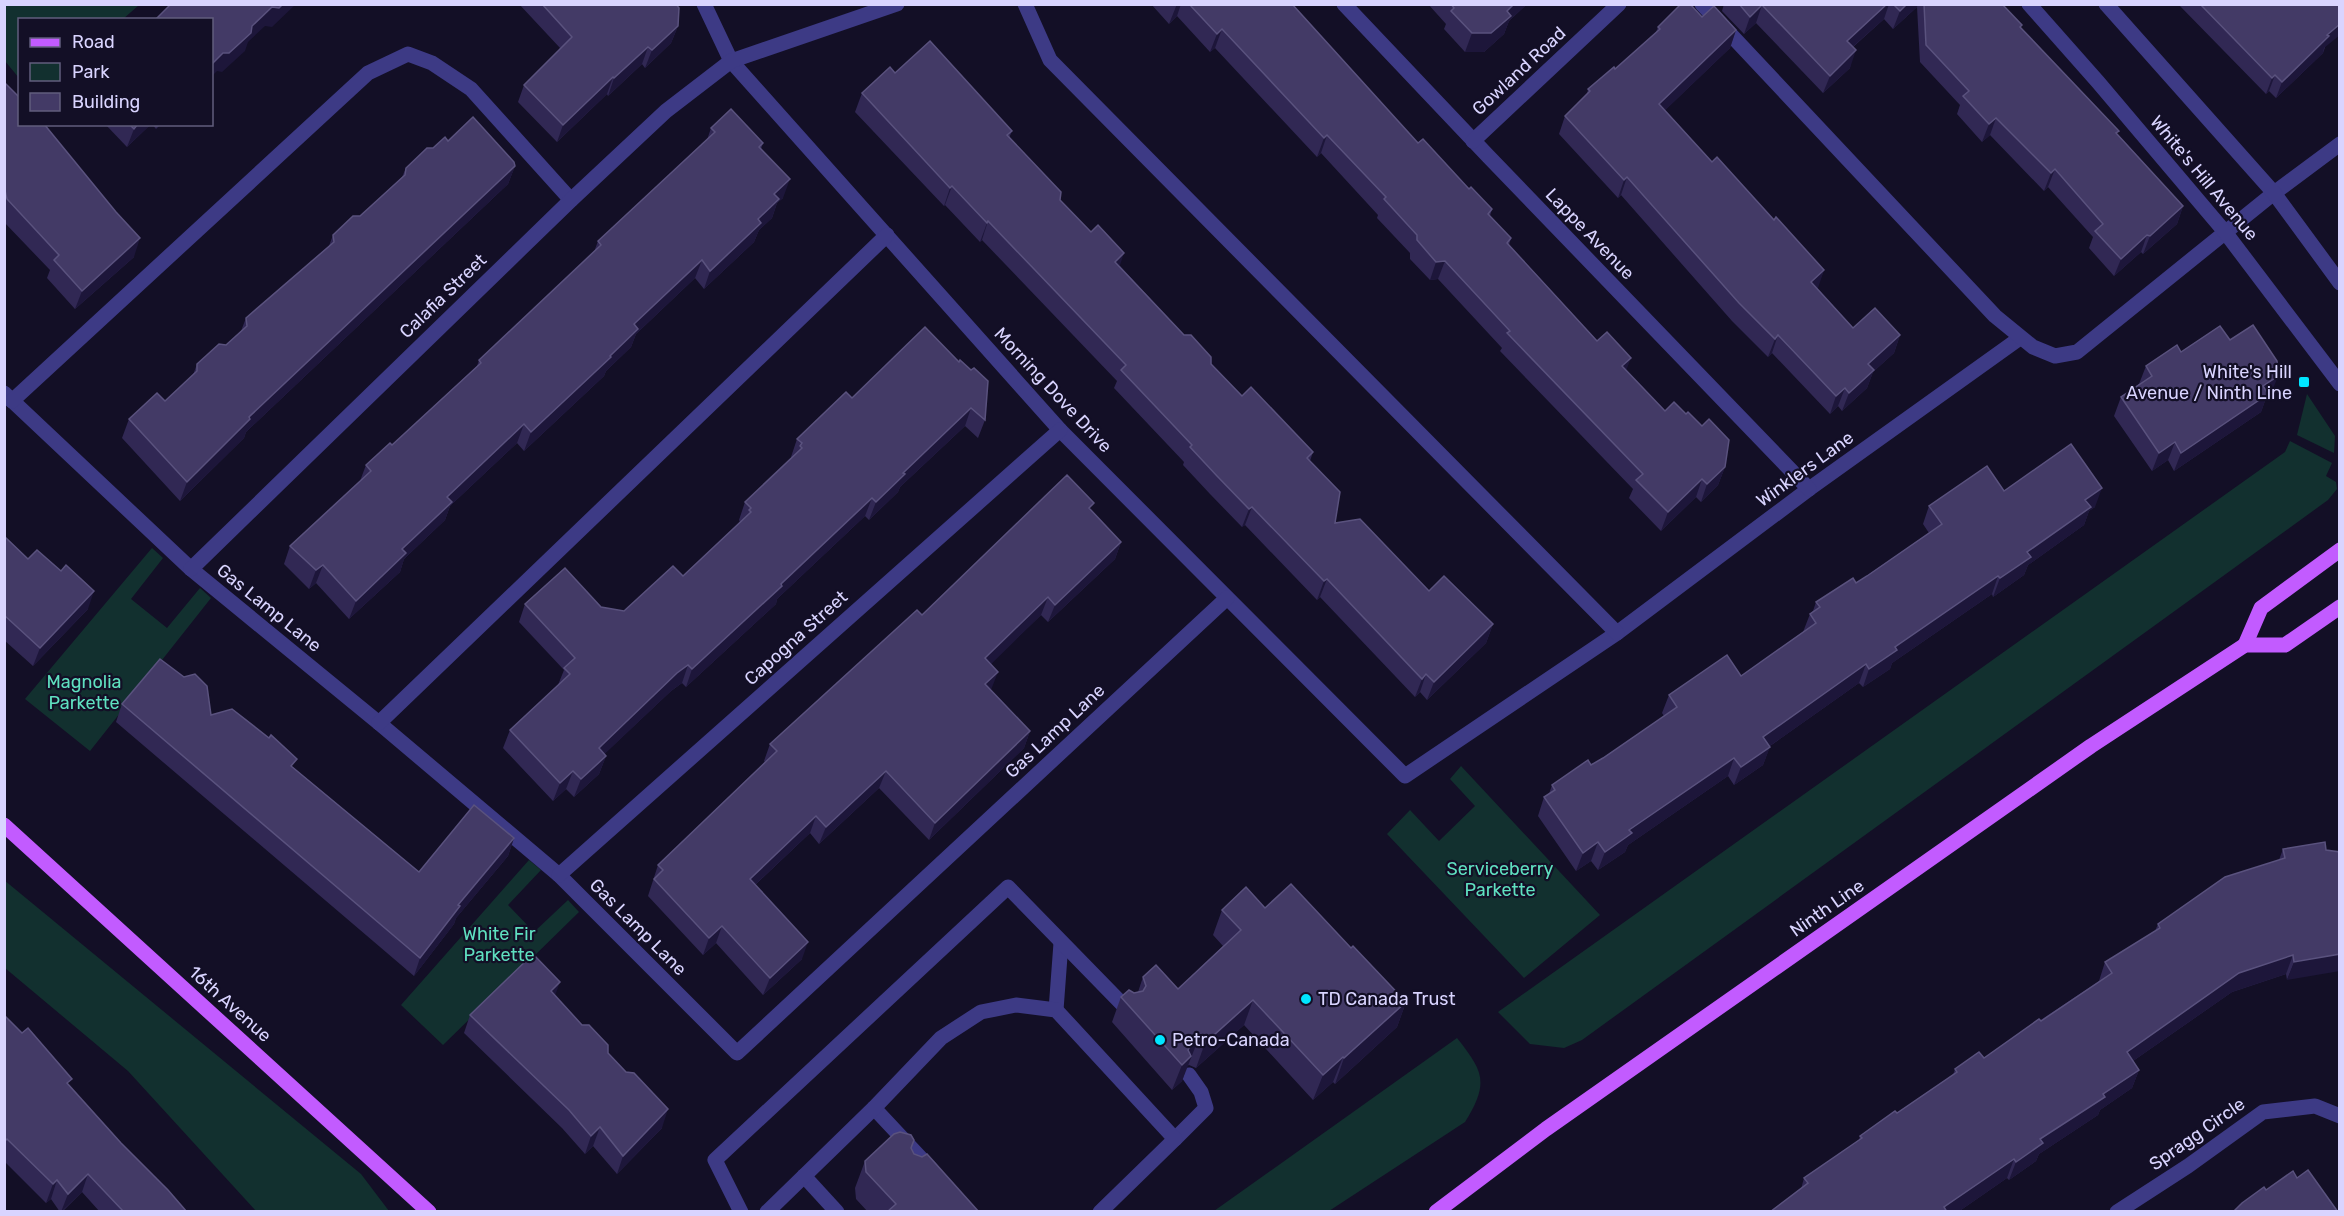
<svg xmlns="http://www.w3.org/2000/svg" width="2344" height="1216" font-family="Rubik,sans-serif">
<style>
.green{fill:#12302f}
.lines{fill:none;stroke-linecap:round;stroke-linejoin:round}
.minor{stroke:#3d3a85;stroke-width:15}
.major{stroke:#c25bff;stroke-width:15}
.wall{fill:#312854}
.shaded-wall{fill:#1d163a}
.building{fill:#433a66;stroke:#5a527e;stroke-width:1.5}
.poi-dot{fill:#00e5ff;stroke:#130f26;stroke-width:2}
.labels{text-anchor:middle;dominant-baseline:central;stroke-width:4.5;stroke-linejoin:round;paint-order:stroke}
.street-label{font-size:18px;fill:#d9d4ff;stroke:#130f26}
.poi-label{font-size:18px;fill:#d9d4ff;stroke:#130f26;text-anchor:start}
.park-label{font-size:18px;fill:#5fe0c0;stroke:#130f26}
</style>
<rect width="100%" height="100%" fill="#130f26"/>
<g class="green">
<polygon points="4,5 5,4 139,5 123,19 20,20 19,78 5,61"/>
<polygon points="2307,394 2335,436 2334,453 2297,435"/>
<polygon points="2290,441 2332,463 2326,476 2336,482 2337,489 2328,500 1582,1040 1564,1048 1530,1044 1498,1012 2285,452"/>
<polygon points="152,548 163,558 131,599 167,628 200,588 211,598 90,751 25,699"/>
<polygon points="1461,766 1600,915 1524,978 1387,834 1410,810 1439,841 1475,806 1450,779"/>
<polygon points="529,860 541,870 508,905 534,932 568,900 579,912 443,1045 401,1005"/>
<polygon points="4,880 361,1174 389,1211 256,1211 128,1071 5,968"/>
<path d="M1457 1038C1484 1072 1489 1083 1465 1122L1329 1211H1214Z"/>
</g>
<g class="lines">
<g class="minor">
<polyline points="704,4 731,61 1060,430 1405,776 1617,633 1809,489 2020,338"/>
<polyline points="1025,4 1050,60 1617,633"/>
<polyline points="1344,4 1488,156 1809,489"/>
<polyline points="1702,4 1995,316 2033,347 2055,356 2077,352 2274,193 2340,144"/>
<polyline points="2029,4 2098,82 2225,232 2340,384"/>
<polyline points="2106,4 2274,193 2340,283"/>
<polyline points="1473,141 1619,4"/>
<polyline points="4,393 191,569 379,723 559,875 737,1053 1227,598"/>
<polyline points="12,401 368,73 408,54 432,63 471,89 571,200"/>
<polyline points="191,569 571,200 666,111 731,61 897,4"/>
<polyline points="379,723 887,235"/>
<polyline points="559,875 1060,430"/>
<polyline points="1056,1010 1061,943"/>
<polyline points="874,1108 932,1170"/>
<polyline points="1175,1139 1206,1108 1201,1092 1189,1075"/>
<polyline points="804,1176 837,1212"/>
<polyline points="741,1212 715,1160 1008,887 1127,1009"/>
<polyline points="767,1212 874,1108 941,1038 981,1012 1016,1005 1056,1010 1175,1139 1100,1212"/>
<polyline points="2117,1212 2188,1166 2263,1112 2315,1106 2340,1116"/>
</g>
<g class="major">
<polyline points="2245,645 2261,608 2340,550"/>
<polyline points="4,825 429,1212"/>
<polyline points="1436,1212 1546,1129 2091,746 2245,645 2285,645 2340,607"/>
</g>
</g>
<g class="wall">
<polygon points="519,4 676,4 678,26 671,43 645,68 642,64 608,96 607,94 557,142 518,102 524,85 561,49"/>
<polygon points="1151,4 1292,4 1418,143 1492,209 1490,216 1511,238 1509,245 1597,341 1626,370 1665,411 1725,467 1718,485 1701,502 1696,497 1661,531 1629,498 1633,489 1500,351 1502,348 1438,279 1430,280 1410,259 1410,253 1377,218 1378,215 1321,153 1317,157 1215,48 1210,52 1177,16 1169,24"/>
<polygon points="1428,4 1527,4 1509,21 1504,34 1484,52 1465,52 1444,29 1446,24"/>
<polygon points="1724,4 2002,4 2021,28 2183,206 2177,224 2143,254 2141,252 2114,276 2089,248 2093,237 2048,187 2044,191 1990,135 1982,142 1957,114 1960,105 1920,62 1917,7 1893,29 1884,19 1853,47 1850,68 1823,93 1756,23 1744,34 1722,11"/>
<polygon points="2178,4 2340,4 2323,53 2276,98 2269,91 2266,94"/>
<polygon points="1702,17 1736,30 1730,48 1665,110 1712,162 1774,220 1824,270 1817,288 1853,328 1900,335 1894,353 1873,372 1867,388 1842,411 1838,406 1830,414 1772,353 1768,357 1732,321 1621,195 1618,198 1559,134 1565,116 1587,94 1588,89 1615,69 1656,32 1658,27"/>
<polygon points="895,73 1012,131 1009,138 1060,200 1120,266 1211,364 1242,396 1313,452 1310,461 1335,523 1429,591 1493,624 1486,643 1427,700 1420,692 1415,697 1320,597 1317,600 1245,525 1242,527 1210,494 1183,465 1184,462 1114,388 1117,381 982,240 980,242 945,205 944,206 855,112 862,93"/>
<polygon points="4,82 134,257 75,309 47,278 50,270 4,222"/>
<polygon points="105,124 151,124 127,147"/>
<polygon points="152,124 161,124 156,129"/>
<polygon points="711,128 763,143 761,149 783,198 777,203 772,218 759,230 754,242 704,289 695,278 636,334 631,347 606,371 604,376 524,451 517,443 450,506 445,520 404,559 400,572 349,619 316,583 309,589 284,564 290,546 360,481 366,465 392,445 477,366 479,360 594,252 598,241 707,140"/>
<polygon points="448,141 515,166 508,184 246,432 244,438 180,501 122,438 129,419 165,401 193,375 197,364 226,345 241,331 246,318 329,246 333,235 360,216 402,177 406,168 433,148"/>
<polygon points="925,327 985,420 978,438 965,426 900,487 898,492 869,520 865,516 777,599 776,604 686,687 682,683 671,691 604,754 606,756 599,774 574,797 566,789 553,801 503,748 510,730 558,685 564,670 519,622 525,604 601,607 624,611 683,576 740,522 739,520 745,502 792,458 791,457 797,439 852,398"/>
<polygon points="2230,340 2271,394 2266,398 2261,412 2174,471 2168,460 2152,471 2114,416 2121,397 2139,384 2146,366 2181,352"/>
<polygon points="2004,491 2095,507 2089,511 2084,525 2028,565 2024,575 1993,597 1992,594 1892,663 1890,669 1863,687 1859,683 1770,746 1763,765 1734,785 1728,776 1628,845 1625,852 1598,870 1591,861 1576,871 1538,816 1544,797 1549,794 1552,785 1603,758 1664,716 1662,713 1669,695 1741,676 1803,632 1810,614 1813,611 1816,602 1856,583 1929,533 1923,524 1929,506"/>
<polygon points="1091,510 1121,542 1115,559 1048,622 1041,615 990,664 991,690 1030,731 1024,748 929,840 879,788 819,844 810,833 755,885 802,959 763,995 716,943 703,955 648,896 658,865 765,762 764,761 770,744 922,615"/>
<polygon points="4,536 28,559 88,609 33,666 4,640"/>
<polygon points="122,704 211,715 294,768 419,872 514,838 508,856 456,918 454,924 414,976 116,722"/>
<polygon points="2283,849 2326,850 2340,852 2287,980 2286,974 2232,992 2133,1061 2139,1070 2132,1088 2100,1110 2098,1115 2039,1154 2036,1161 2009,1180 2007,1178 1958,1212 1769,1212 1801,1189 1804,1178 1859,1140 1860,1136 1897,1113 1953,1075 1955,1069 1984,1058 2099,981 2105,962 2155,931 2158,924 2279,860"/>
<polygon points="1265,908 1351,948 1406,1002 1397,1027 1335,1084 1333,1082 1313,1100 1244,1025 1196,1068 1189,1065 1187,1066 1182,1081 1172,1090 1112,1022 1121,997 1138,992 1143,977 1178,989 1223,946 1213,935 1222,910"/>
<polygon points="555,996 608,1053 662,1128 617,1174 593,1146 585,1154 562,1128 464,1033 470,1015"/>
<polygon points="4,1015 121,1143 187,1212 100,1212 82,1192 62,1212 60,1212 51,1199 46,1203 4,1161"/>
<polygon points="911,1149 914,1154 979,1212 868,1212 856,1199 855,1188 865,1161"/>
</g>
<g class="shaded-wall">
<polygon points="283,4 296,4 272,27 265,26 248,42 245,51 222,72 217,71 212,76 212,64 272,7"/>
<polygon points="1177,4 1181,4 1177,16 1169,24"/>
<polygon points="1514,4 1527,4 1509,21 1504,34 1484,52 1465,52 1472,33 1507,11"/>
<polygon points="1887,4 1889,4 1884,19 1840,58 1847,41"/>
<polygon points="1907,4 1918,4 1917,7 1893,29 1900,11"/>
<polygon points="1762,5 1756,23 1744,34 1750,17"/>
<polygon points="2340,24 2340,35 2324,48 2323,53 2276,98 2282,82 2327,35"/>
<polygon points="678,26 671,43 645,68 652,50"/>
<polygon points="1222,29 1215,48 1210,52 1217,34"/>
<polygon points="1736,30 1730,48 1653,122 1659,104"/>
<polygon points="648,47 642,64 608,96 614,78"/>
<polygon points="1856,50 1850,68 1823,93 1830,76"/>
<polygon points="2275,75 2269,91 2266,94 2272,78"/>
<polygon points="613,77 607,94 557,142 563,125"/>
<polygon points="1996,118 1990,135 1982,142 1989,124"/>
<polygon points="138,124 151,124 127,147 134,129"/>
<polygon points="1327,135 1321,153 1317,157 1324,138"/>
<polygon points="515,166 508,184 246,432 244,438 180,501 187,482 249,417"/>
<polygon points="2055,169 2048,187 2044,191 2051,173"/>
<polygon points="1627,177 1621,195 1618,198 1624,180"/>
<polygon points="790,179 783,198 777,203 772,218 759,230 754,242 704,289 710,271 758,219 774,194"/>
<polygon points="952,186 945,205 944,206 950,188"/>
<polygon points="2183,206 2177,224 2143,254 2150,236"/>
<polygon points="988,221 982,240 980,242 987,223"/>
<polygon points="2147,235 2141,252 2114,276 2121,259"/>
<polygon points="140,238 134,257 75,309 82,291"/>
<polygon points="1124,253 1118,271 1115,262"/>
<polygon points="702,260 695,278 636,334 631,347 606,371 604,376 524,451 531,432 610,356 634,324"/>
<polygon points="1445,261 1438,279 1430,280 1436,262"/>
<polygon points="1824,270 1818,288 1804,300 1811,282"/>
<polygon points="1778,335 1772,353 1768,357 1775,339"/>
<polygon points="1900,335 1894,353 1873,372 1867,388 1842,411 1849,393 1868,364"/>
<polygon points="1631,358 1624,376 1622,366"/>
<polygon points="2278,376 2271,394 2266,398 2261,412 2174,471 2181,453 2263,386"/>
<polygon points="1845,388 1838,406 1830,414 1836,396"/>
<polygon points="971,408 965,426 900,487 898,492 869,520 876,502 903,473"/>
<polygon points="524,424 517,443 450,506 445,520 404,559 400,572 349,619 356,601 402,549 447,497"/>
<polygon points="2175,442 2168,460 2152,471 2159,453"/>
<polygon points="1725,467 1718,485 1701,502 1707,484"/>
<polygon points="1702,479 1696,497 1661,531 1668,512"/>
<polygon points="2102,488 2095,507 2089,511 2084,525 2028,565 2024,575 1993,597 2000,578 2027,552 2085,500"/>
<polygon points="872,498 865,516 777,599 776,604 686,687 692,669"/>
<polygon points="1252,507 1245,525 1242,527 1249,509"/>
<polygon points="1121,542 1115,559 1048,622 1055,605"/>
<polygon points="323,565 316,583 309,589 316,570"/>
<polygon points="1998,576 1992,594 1892,663 1890,669 1863,687 1869,669 1895,647"/>
<polygon points="1327,579 1320,597 1317,600 1324,581"/>
<polygon points="94,591 88,609 33,666 40,648"/>
<polygon points="1048,597 1041,615 979,676 985,658"/>
<polygon points="1493,624 1486,643 1427,700 1434,682"/>
<polygon points="1866,664 1859,683 1757,755 1763,737"/>
<polygon points="688,665 682,683 671,691 592,766 599,748 677,673"/>
<polygon points="998,672 991,690 985,684"/>
<polygon points="1426,674 1420,692 1415,697 1422,679"/>
<polygon points="1030,731 1024,748 929,840 935,823"/>
<polygon points="1770,747 1763,765 1734,785 1741,767"/>
<polygon points="606,756 599,774 574,797 581,779"/>
<polygon points="1734,758 1728,776 1628,845 1625,852 1598,870 1605,852 1629,830"/>
<polygon points="573,771 566,789 553,801 560,783"/>
<polygon points="886,771 879,788 819,844 826,827"/>
<polygon points="816,816 810,833 743,896 750,879"/>
<polygon points="514,838 508,856 456,918 454,924 414,976 420,958 458,905"/>
<polygon points="1598,842 1591,861 1576,871 1583,853"/>
<polygon points="722,926 716,943 703,955 709,938"/>
<polygon points="808,942 802,959 763,995 770,978"/>
<polygon points="2340,954 2340,971 2287,980 2294,962"/>
<polygon points="2293,955 2286,974 2232,992 2120,1070 2127,1052 2239,973"/>
<polygon points="560,982 553,1001 551,991"/>
<polygon points="1253,1000 1244,1025 1196,1068 1205,1043"/>
<polygon points="1406,1002 1397,1027 1335,1084 1344,1058"/>
<polygon points="1198,1040 1182,1081 1172,1090 1182,1065 1192,1042"/>
<polygon points="1343,1057 1333,1082 1313,1100 1323,1075"/>
<polygon points="2139,1070 2132,1088 2100,1110 2098,1115 2039,1154 2036,1161 2009,1180 2016,1162 2040,1139"/>
<polygon points="668,1109 662,1128 617,1174 623,1156"/>
<polygon points="600,1127 593,1146 585,1154 591,1136"/>
<polygon points="2014,1159 2007,1178 1958,1212 1943,1212 1944,1207"/>
<polygon points="88,1174 82,1192 61,1212 68,1194"/>
<polygon points="57,1180 51,1199 46,1203 53,1184"/>
</g>
<g class="building">
<polygon points="171,4 283,4 279,8 272,7 252,26 251,33 229,53 223,53 212,64 212,20 155,20"/>
<polygon points="542,4 676,4 679,8 678,26 652,50 648,47 614,78 613,77 563,125 524,85 572,37"/>
<polygon points="1189,4 1292,4 1418,143 1423,139 1469,189 1471,187 1492,209 1488,214 1511,238 1507,243 1597,341 1607,332 1631,358 1622,366 1665,411 1674,402 1686,414 1688,412 1702,426 1709,419 1729,440 1725,467 1707,484 1702,479 1668,512 1636,480 1643,474 1507,333 1510,331 1445,261 1436,262 1417,240 1417,235 1384,199 1386,197 1327,135 1324,138 1222,29 1217,34"/>
<polygon points="1451,4 1514,4 1507,11 1511,16 1491,33 1472,33 1451,11 1454,8"/>
<polygon points="1681,4 1690,4 1702,17 1714,6 1736,30 1659,104 1712,162 1717,157 1774,220 1776,217 1824,270 1811,282 1853,328 1875,308 1900,335 1868,364 1874,370 1849,393 1845,388 1836,396 1778,335 1775,339 1739,303 1627,177 1624,180 1565,116 1590,91 1588,89 1614,67 1615,69 1660,29 1658,27"/>
<polygon points="1739,4 1887,4 1847,41 1856,50 1830,76 1762,5 1750,17"/>
<polygon points="1893,4 1907,4 1900,11"/>
<polygon points="1924,4 2002,4 2022,25 2020,27 2119,131 2116,133 2183,206 2150,236 2147,235 2121,259 2095,231 2103,224 2055,169 2051,173 1996,118 1989,124 1963,96 1969,91 1926,45"/>
<polygon points="2200,4 2340,4 2340,24 2327,35 2329,36 2282,82 2275,75 2272,78"/>
<polygon points="930,41 1012,131 1007,135 1061,192 1060,200 1091,232 1098,225 1124,253 1115,262 1184,335 1191,335 1211,357 1211,364 1242,396 1251,387 1313,452 1307,458 1340,492 1335,523 1360,519 1429,591 1444,576 1493,624 1434,682 1426,674 1422,679 1327,579 1324,581 1252,507 1249,509 1217,476 1190,447 1192,445 1121,370 1126,365 988,221 987,223 952,186 950,188 862,93 890,67 895,73"/>
<polygon points="4,82 20,98 20,124 44,124 116,212 140,238 82,291 54,260 59,255 7,199 4,186"/>
<polygon points="731,109 763,143 759,147 790,179 774,194 779,199 758,219 761,223 710,271 702,260 634,324 638,329 610,356 611,357 531,432 524,424 447,497 452,502 402,549 406,553 356,601 323,565 316,570 290,546 371,471 366,465 390,443 392,445 481,363 479,360 601,245 598,241 715,132 711,128"/>
<polygon points="473,117 514,162 515,166 249,417 250,419 187,482 129,419 157,393 165,401 197,371 197,364 219,344 226,345 247,326 246,318 334,242 333,235 353,216 360,216 405,175 406,168 427,148 433,148 445,137 448,141"/>
<polygon points="129,124 138,124 134,129"/>
<polygon points="2253,325 2277,361 2278,376 2263,386 2268,394 2181,453 2175,442 2159,453 2121,397 2152,376 2146,366 2177,345 2181,352 2220,326 2230,340"/>
<polygon points="925,327 959,362 960,360 971,370 974,368 988,381 985,420 971,408 903,473 905,474 876,502 872,498 781,584 782,586 692,669 688,665 677,673 602,745 599,748 606,756 581,779 573,771 560,783 510,730 570,674 564,668 575,658 525,604 565,568 601,607 624,611 673,566 683,576 751,512 749,510 751,508 745,502 802,448 800,446 802,443 797,439 846,392 852,398"/>
<polygon points="2071,444 2102,488 2085,500 2091,507 2027,552 2031,557 2000,578 1998,576 1895,647 1897,650 1869,669 1866,664 1763,737 1770,747 1741,767 1734,758 1629,830 1632,833 1605,852 1598,842 1583,853 1544,797 1555,790 1552,785 1588,760 1591,765 1603,758 1677,707 1669,695 1727,655 1741,676 1816,623 1810,614 1820,607 1816,602 1853,578 1856,583 1867,576 1942,524 1929,506 1987,466 2004,491"/>
<polygon points="1067,475 1094,503 1089,508 1121,542 1055,605 1048,597 985,658 998,672 985,684 1030,731 935,823 886,771 826,827 816,816 750,879 808,942 770,978 722,926 709,938 654,879 663,870 658,865 777,751 770,744 917,610 922,615"/>
<polygon points="4,536 28,559 37,550 61,571 66,565 94,591 40,648 4,615"/>
<polygon points="160,659 184,677 195,674 207,686 211,715 232,709 269,738 271,735 297,759 291,766 419,872 474,805 514,838 458,905 460,906 420,958 122,704"/>
<polygon points="2325,842 2326,850 2340,852 2340,954 2294,962 2293,955 2239,973 2127,1052 2139,1070 2103,1094 2105,1097 2040,1139 2043,1143 2016,1162 2014,1159 1944,1207 1947,1212 1770,1212 1808,1183 1804,1178 1862,1138 1860,1136 1895,1111 1897,1113 1957,1072 1955,1069 1979,1052 1984,1058 2039,1019 2041,1021 2112,973 2105,962 2160,928 2158,924 2225,877 2285,858 2283,849"/>
<polygon points="1291,884 1351,948 1353,946 1406,1002 1344,1058 1343,1057 1323,1075 1253,1000 1205,1043 1198,1040 1192,1042 1188,1050 1191,1056 1182,1065 1121,997 1129,990 1134,993 1143,991 1146,986 1143,977 1156,965 1178,989 1241,930 1222,910 1246,887 1265,908"/>
<polygon points="533,954 560,982 551,991 582,1025 589,1025 608,1045 608,1053 626,1072 634,1073 668,1109 623,1156 600,1127 591,1136 569,1110 470,1015"/>
<polygon points="4,1015 22,1033 28,1028 72,1079 67,1083 121,1143 168,1190 187,1212 124,1212 88,1174 68,1194 57,1180 53,1184 7,1139 5,1141"/>
<polygon points="900,1132 911,1135 914,1140 911,1148 914,1154 922,1157 927,1154 979,1212 887,1212 896,1204 866,1172 865,1161 894,1134"/>
<polygon points="2308,1170 2338,1212 2233,1212 2242,1203 2264,1187 2266,1190 2293,1171 2297,1178"/>
</g>
<g class="poi-dot">
<rect x="2298" y="376" width="12" height="12" rx="3"/>
<circle cx="1306" cy="999" r="6"/>
<circle cx="1160" cy="1040" r="6"/>
</g>
<g class="labels">
<g class="street-label">
<text transform="translate(1519 71) rotate(-43)">Gowland Road</text>
<text transform="translate(2204 178) rotate(50)">White's Hill Avenue</text>
<text transform="translate(1590 234) rotate(46)">Lappe Avenue</text>
<text transform="translate(443 296) rotate(-44)">Calafia Street</text>
<text transform="translate(1053 390) rotate(47)">Morning Dove Drive</text>
<text transform="translate(1805 469) rotate(-36)">Winklers Lane</text>
<text transform="translate(269 608) rotate(39)">Gas Lamp Lane</text>
<text transform="translate(796 638) rotate(-42)">Capogna Street</text>
<text transform="translate(1055 731) rotate(-43)">Gas Lamp Lane</text>
<text transform="translate(1827 908) rotate(-35)">Ninth Line</text>
<text transform="translate(638 927) rotate(45)">Gas Lamp Lane</text>
<text transform="translate(230 1004) rotate(42)">16th Avenue</text>
<text transform="translate(2197 1134) rotate(-35)">Spragg Circle</text>
</g>
<g class="poi-label">
<text x="2292" y="372" text-anchor="end">White's Hill<tspan x="2292" dy="21">Avenue / Ninth Line</tspan></text>
<text x="1318" y="999">TD Canada Trust</text>
<text x="1172" y="1040">Petro-Canada</text>
</g>
<g class="park-label">
<text x="84" y="682">Magnolia<tspan x="84" dy="21">Parkette</tspan></text>
<text x="1500" y="869">Serviceberry<tspan x="1500" dy="21">Parkette</tspan></text>
<text x="499" y="934">White Fir<tspan x="499" dy="21">Parkette</tspan></text>
</g>
</g>
<rect width="2344" height="1216" fill="none" stroke="#d9d4ff" stroke-width="12"/>
<rect x="18" y="18" width="195" height="108" fill="#130f26" stroke="#625e7d" stroke-width="1.5"/>
<rect x="30" y="38" width="30" height="9" fill="#c25bff" stroke="#625e7d" stroke-width="1.5"/>
<text x="72" y="48" font-size="18" fill="#d9d4ff">Road</text>
<rect x="30" y="63" width="30" height="18" fill="#12302f" stroke="#625e7d" stroke-width="1.5"/>
<text x="72" y="78" font-size="18" fill="#d9d4ff">Park</text>
<rect x="30" y="93" width="30" height="18" fill="#433a66" stroke="#625e7d" stroke-width="1.5"/>
<text x="72" y="108" font-size="18" fill="#d9d4ff">Building</text>
</svg>
